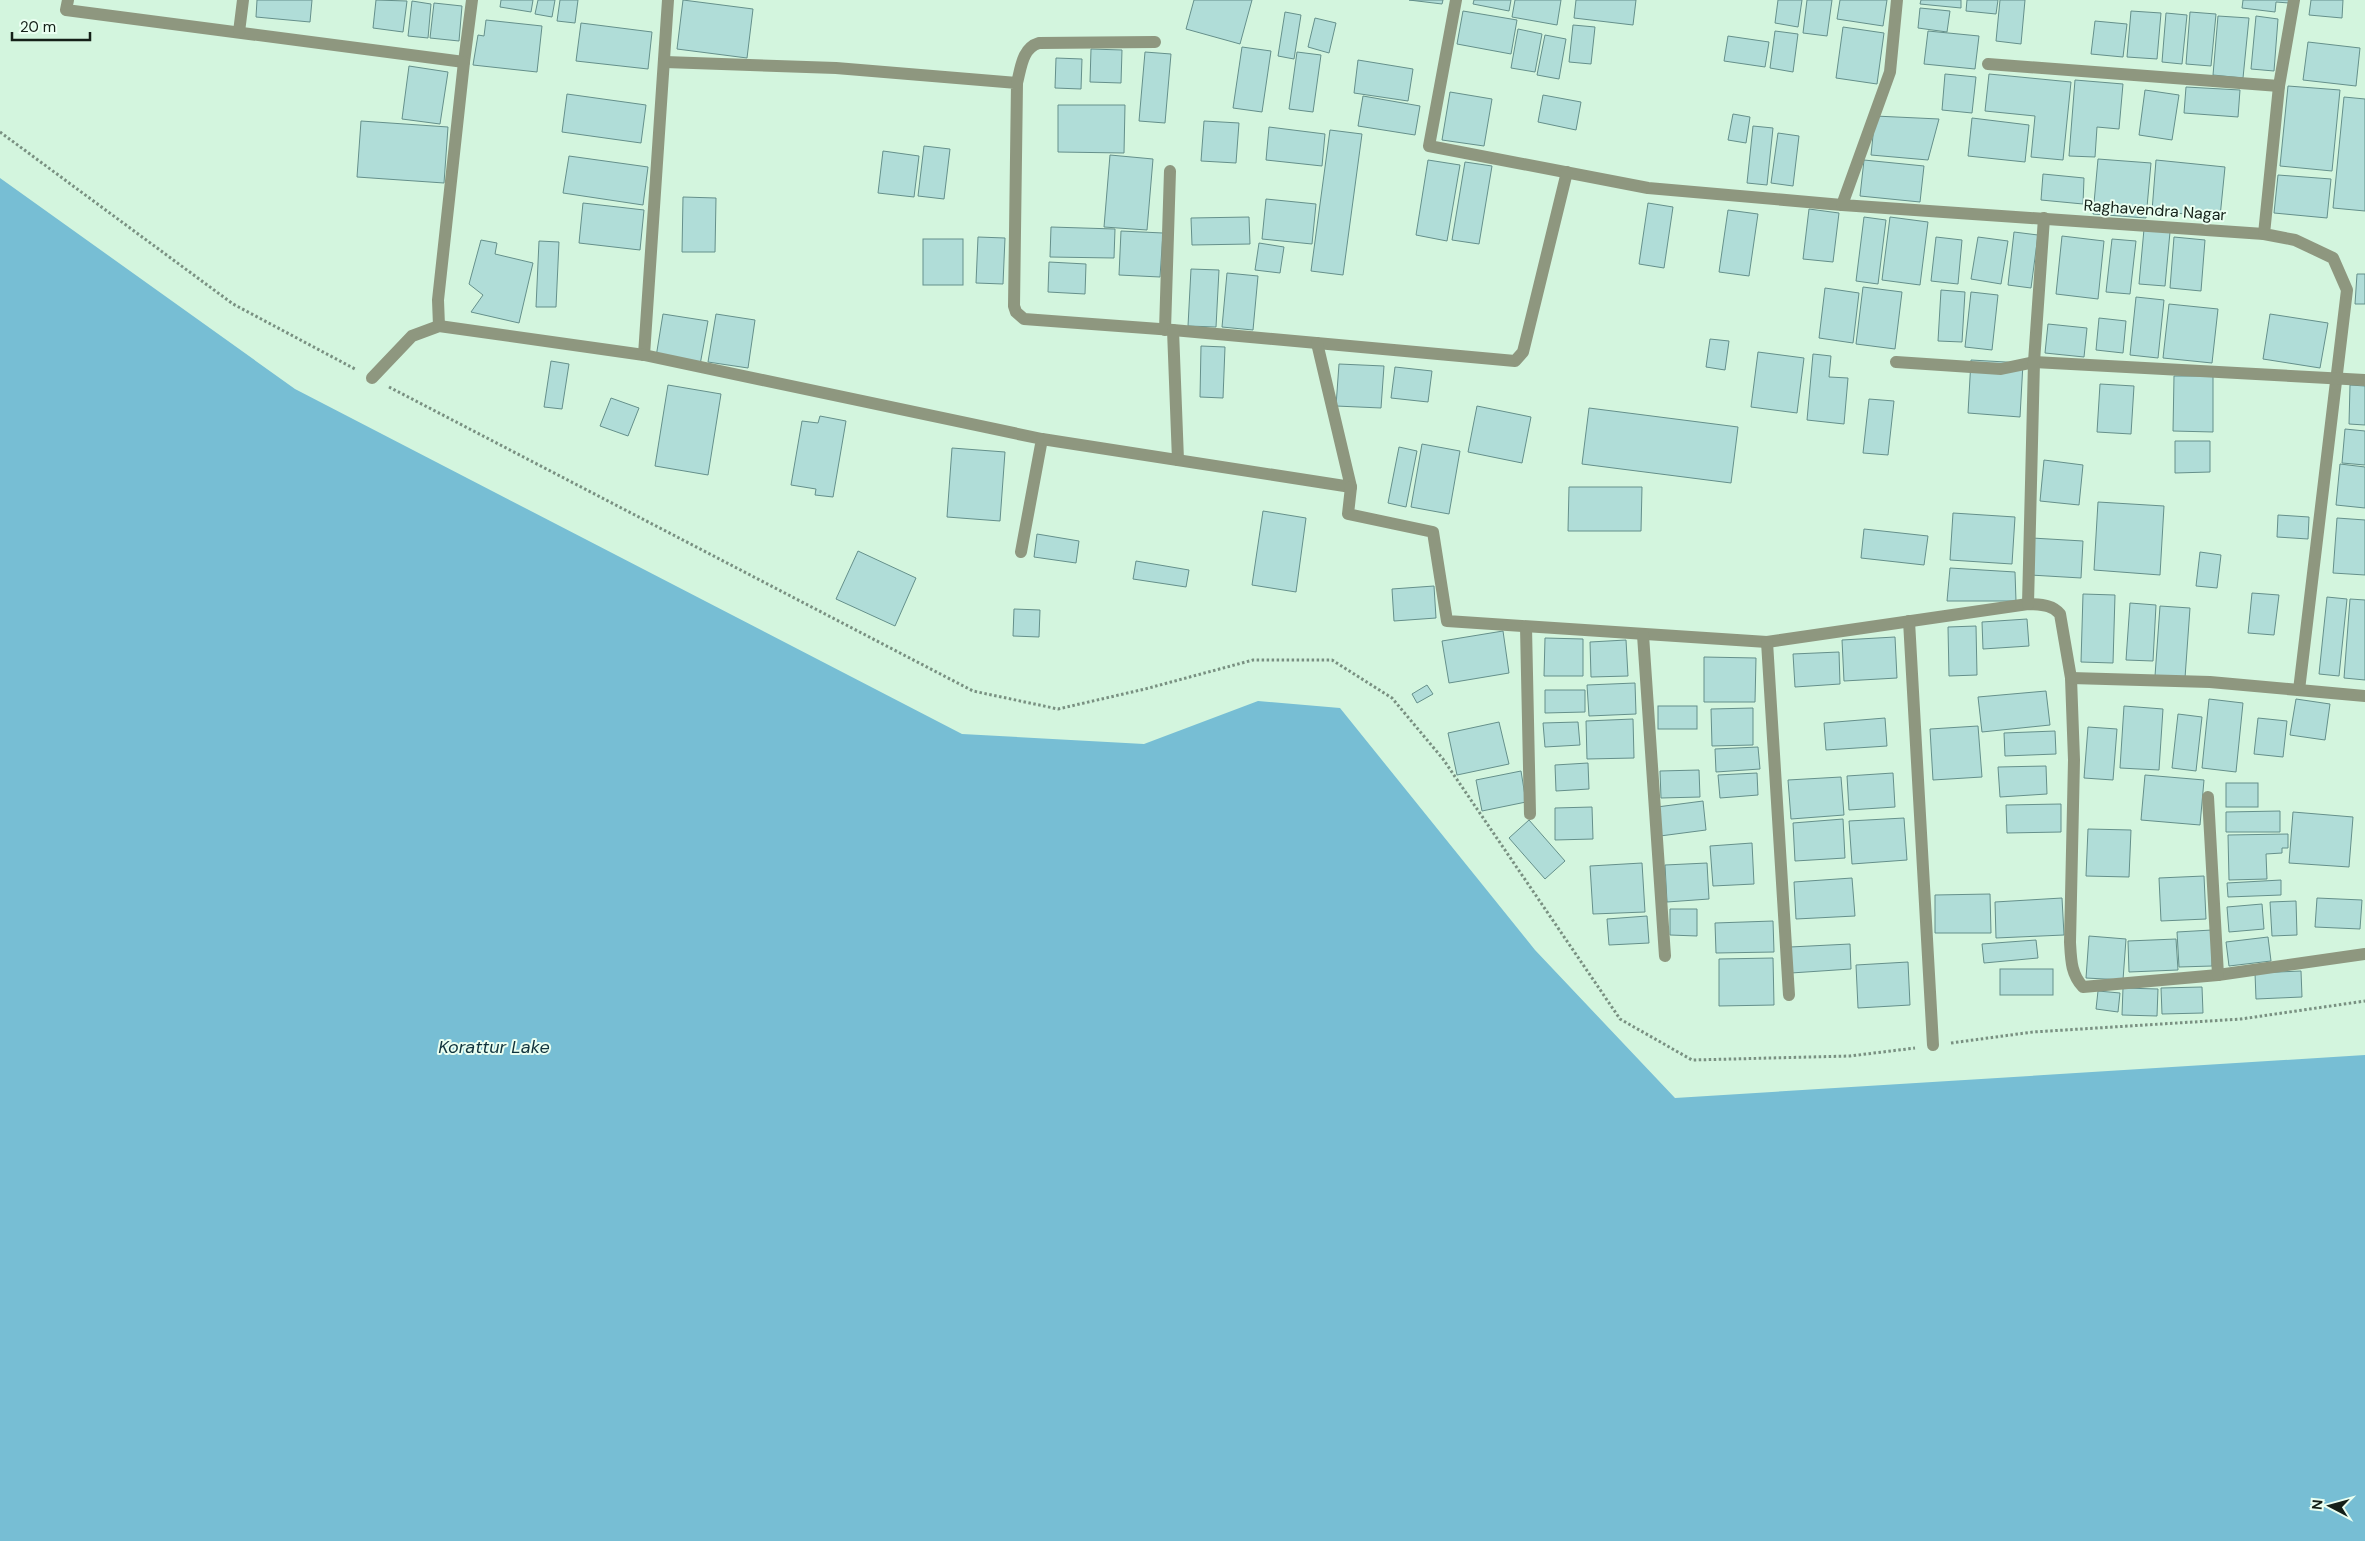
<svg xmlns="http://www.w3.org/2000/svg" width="2365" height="1541" font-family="'DM Sans',sans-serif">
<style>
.water{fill:#77bed4}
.building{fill:#b0ddd8;stroke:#65908b}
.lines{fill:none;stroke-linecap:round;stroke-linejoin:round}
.path{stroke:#799081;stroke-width:3;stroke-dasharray:2.5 2.5;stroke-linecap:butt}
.street{stroke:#8e977f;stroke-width:12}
.labels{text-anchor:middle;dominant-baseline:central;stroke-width:4;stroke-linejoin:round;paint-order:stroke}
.street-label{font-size:16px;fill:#142018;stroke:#eafff1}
.water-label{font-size:18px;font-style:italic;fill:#0f323c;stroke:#eafff1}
</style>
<rect width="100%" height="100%" fill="#d3f5de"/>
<polygon class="water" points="0,178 295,389 962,734 1144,744 1258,701 1340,708 1535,950 1675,1098 2365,1055 2365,1541 0,1541"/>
<g class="building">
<polygon points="257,0 312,0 310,22 256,17"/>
<polygon points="376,0 407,1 403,32 373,28"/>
<polygon points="501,0 533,0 531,12 500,7"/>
<polygon points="538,0 555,0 552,17 535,14"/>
<polygon points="560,0 578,0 575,23 557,21"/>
<polygon points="683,0 753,9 747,58 677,49"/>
<polygon points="1194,0 1252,0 1240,44 1186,29"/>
<polygon points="1409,0 1443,0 1442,4"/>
<polygon points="1474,0 1511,0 1509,11 1473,4"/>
<polygon points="1515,0 1561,0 1557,25 1512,17"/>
<polygon points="1576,0 1636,0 1633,25 1574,18"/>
<polygon points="1778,0 1802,0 1798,27 1775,23"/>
<polygon points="1807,0 1832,0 1827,36 1803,33"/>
<polygon points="1840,0 1887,0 1883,26 1837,19"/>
<polygon points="1921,0 1961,0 1961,8 1920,4"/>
<polygon points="1967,0 1998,0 1996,14 1966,11"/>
<polygon points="2000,0 2025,0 2021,44 1996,41"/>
<polygon points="2243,0 2289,0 2289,3 2276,2 2275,12 2242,8"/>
<polygon points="2311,0 2343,0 2342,18 2309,15"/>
<polygon points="412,1 431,4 428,38 408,36"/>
<polygon points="434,3 462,6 459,41 430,38"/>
<polygon points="1920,8 1950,11 1947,32 1918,28"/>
<polygon points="1463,11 1517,20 1511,54 1457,44"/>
<polygon points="2131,11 2161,13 2157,59 2127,57"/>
<polygon points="1285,12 1301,15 1294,59 1278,56"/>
<polygon points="2190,12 2216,14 2211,66 2186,64"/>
<polygon points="2166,13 2187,15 2182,64 2162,62"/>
<polygon points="2218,16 2249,18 2243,78 2213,75"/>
<polygon points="2256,16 2278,19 2274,71 2251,69"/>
<polygon points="1315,18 1336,23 1329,53 1308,47"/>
<polygon points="486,20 542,26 537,72 473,65 478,35 484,36"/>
<polygon points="2095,21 2127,24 2123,57 2091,54"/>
<polygon points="581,23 652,32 648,69 576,61"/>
<polygon points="1573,25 1595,27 1591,64 1569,62"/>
<polygon points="1843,27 1884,33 1877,84 1836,78"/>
<polygon points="1518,29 1542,34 1535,72 1511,68"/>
<polygon points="1775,31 1798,34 1793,72 1770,68"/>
<polygon points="1928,31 1979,36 1975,69 1924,64"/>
<polygon points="1545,35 1566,39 1559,79 1537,75"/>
<polygon points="1728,36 1769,42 1765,67 1724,61"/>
<polygon points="2308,42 2360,48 2356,86 2303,80"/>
<polygon points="1242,47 1271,51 1262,112 1233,108"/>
<polygon points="1091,49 1122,50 1121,83 1090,82"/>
<polygon points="1145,52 1171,54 1165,123 1139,121"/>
<polygon points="1297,52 1321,55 1313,112 1289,109"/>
<polygon points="1056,58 1082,59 1081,89 1055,88"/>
<polygon points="1358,60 1413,69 1408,101 1354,93"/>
<polygon points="409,66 448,72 440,124 402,119"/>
<polygon points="1945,74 1976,77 1972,113 1942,110"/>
<polygon points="1989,74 2071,82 2063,160 2031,157 2035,116 1985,111"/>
<polygon points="2075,80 2123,84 2119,129 2097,127 2095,157 2069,156"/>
<polygon points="2288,86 2340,90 2332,171 2280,166"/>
<polygon points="2186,87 2240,90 2238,117 2184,113"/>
<polygon points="2145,90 2179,95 2172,140 2139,135"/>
<polygon points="1450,92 1492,99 1484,146 1442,140"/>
<polygon points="567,94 646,105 641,143 562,132"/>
<polygon points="1543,95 1581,102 1576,130 1538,122"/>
<polygon points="1363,96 1420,106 1415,135 1358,126"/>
<polygon points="2344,97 2365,99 2365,211 2333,208"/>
<polygon points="1058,105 1125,105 1124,153 1058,152"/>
<polygon points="1733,114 1750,117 1746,143 1728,140"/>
<polygon points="1875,116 1939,119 1928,160 1871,155"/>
<polygon points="1972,118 2029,125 2025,162 1968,156"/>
<polygon points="361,121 448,127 444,183 357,177"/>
<polygon points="1204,121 1239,123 1236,163 1201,161"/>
<polygon points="1753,126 1773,128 1767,185 1747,183"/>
<polygon points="1269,127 1325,134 1322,166 1266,160"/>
<polygon points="1330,130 1362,134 1343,275 1311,271"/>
<polygon points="1778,133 1799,136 1793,186 1771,183"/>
<polygon points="924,146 950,149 944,199 918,196"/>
<polygon points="883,151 919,156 914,197 878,193"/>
<polygon points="1110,155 1153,159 1147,230 1104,227"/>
<polygon points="569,156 648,167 643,205 563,193"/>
<polygon points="2098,159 2151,163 2146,218 2093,214"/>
<polygon points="1428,160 1460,165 1447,241 1416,235"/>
<polygon points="1864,160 1924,166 1920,202 1860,196"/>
<polygon points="2156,160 2225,167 2220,217 2152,211"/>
<polygon points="1465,162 1492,166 1479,244 1452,240"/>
<polygon points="2043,174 2084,178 2083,204 2041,200"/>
<polygon points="2278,175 2331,179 2327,218 2274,213"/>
<polygon points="683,197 716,198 715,252 682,252"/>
<polygon points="1266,199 1316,204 1312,244 1262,239"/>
<polygon points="583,203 644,210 640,250 579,243"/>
<polygon points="1648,203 1673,207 1664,268 1639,264"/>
<polygon points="1809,209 1839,213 1833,262 1803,259"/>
<polygon points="1728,210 1758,214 1749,276 1719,272"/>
<polygon points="1249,217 1250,244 1192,245 1191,218"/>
<polygon points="1864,217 1886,220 1878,284 1856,281"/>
<polygon points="1890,217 1928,222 1920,285 1882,280"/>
<polygon points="1051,227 1115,229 1114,258 1050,257"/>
<polygon points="2144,229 2170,232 2165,286 2139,284"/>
<polygon points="1121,231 1163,233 1160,277 1119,275"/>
<polygon points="2014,232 2038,235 2031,288 2008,285"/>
<polygon points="2062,236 2104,241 2098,299 2056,294"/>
<polygon points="978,237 1005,238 1003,284 976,283"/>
<polygon points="1936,237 1962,240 1958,284 1931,281"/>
<polygon points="1978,237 2008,241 2001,284 1971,279"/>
<polygon points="2174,237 2205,240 2201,291 2170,288"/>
<rect x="923" y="239" width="40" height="46"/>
<polygon points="2112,239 2136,241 2130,294 2106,292"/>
<polygon points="481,240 497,243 495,254 533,263 519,323 471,312 483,295 469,284"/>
<polygon points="539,241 559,242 556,307 536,307"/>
<polygon points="1259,243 1284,247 1280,273 1255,270"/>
<polygon points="1049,262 1086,264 1085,294 1048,292"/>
<polygon points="1191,269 1219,270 1216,327 1188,326"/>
<polygon points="1227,273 1258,276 1253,330 1222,327"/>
<polygon points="2357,274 2365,274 2365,304 2355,304"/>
<polygon points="1863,287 1902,292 1895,349 1856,344"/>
<polygon points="1825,288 1859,293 1853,343 1819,338"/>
<polygon points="1941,290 1965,292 1962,342 1938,341"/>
<polygon points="1971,292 1998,295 1992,350 1965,347"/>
<polygon points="2136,297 2164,300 2158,358 2130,355"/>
<polygon points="2169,304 2218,309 2212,363 2163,358"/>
<polygon points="663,314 708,321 700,365 656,357"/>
<polygon points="716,314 755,320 748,368 708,362"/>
<polygon points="2270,314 2328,323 2320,368 2263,359"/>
<polygon points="2099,318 2126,321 2123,353 2096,350"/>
<polygon points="2048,324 2087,328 2084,357 2045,353"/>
<polygon points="1710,339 1729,341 1725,370 1706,367"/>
<polygon points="1201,346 1225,347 1223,398 1200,397"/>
<polygon points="1758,352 1804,358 1797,413 1751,407"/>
<polygon points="1813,354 1831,356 1829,377 1848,378 1844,424 1807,420"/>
<polygon points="1971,360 2023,363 2020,417 1968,413"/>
<polygon points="551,361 569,364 562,409 544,407"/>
<polygon points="1339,364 1384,366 1381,408 1336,406"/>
<polygon points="1395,367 1432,371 1428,402 1391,398"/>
<polygon points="2174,376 2213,376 2213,432 2173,431"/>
<polygon points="2100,384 2134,386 2131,434 2097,432"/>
<polygon points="668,385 721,394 708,475 655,466"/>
<polygon points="2350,385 2365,386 2365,425 2349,424"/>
<polygon points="611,398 639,408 628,436 600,426"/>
<polygon points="1869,399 1894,401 1888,455 1863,453"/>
<polygon points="1477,406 1531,417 1522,463 1468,452"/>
<polygon points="1589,408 1738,427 1731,483 1582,464"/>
<polygon points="820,416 846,421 833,497 815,495 816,489 791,485 802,421 818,423"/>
<polygon points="2345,429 2365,431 2365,465 2342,463"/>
<polygon points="2175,441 2210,441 2210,472 2175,473"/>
<polygon points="1422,444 1460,451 1449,514 1411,507"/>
<polygon points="1399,447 1417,451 1406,507 1388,503"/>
<polygon points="952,448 1005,452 1000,521 947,517"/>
<polygon points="2044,460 2083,465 2079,505 2040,501"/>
<polygon points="2340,464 2365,467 2365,508 2336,505"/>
<polygon points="1569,487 1642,487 1641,531 1568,531"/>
<polygon points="2098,502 2164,506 2160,575 2094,570"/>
<polygon points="1263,511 1306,518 1296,592 1252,585"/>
<polygon points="1953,513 2015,517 2012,564 1950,560"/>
<polygon points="2278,515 2309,517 2308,539 2277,537"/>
<polygon points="2337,518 2365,520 2365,575 2333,573"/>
<polygon points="1864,529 1928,536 1924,565 1861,558"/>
<polygon points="1037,534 1079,541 1076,563 1034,557"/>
<polygon points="2032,538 2083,541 2081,578 2030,575"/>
<polygon points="858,551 916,578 895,626 836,599"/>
<polygon points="2200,552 2221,555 2217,588 2196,586"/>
<polygon points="1136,561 1189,570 1186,587 1133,579"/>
<polygon points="1950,568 2015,572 2016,601 1947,601"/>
<polygon points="1434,586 1436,618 1394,621 1392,589"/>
<polygon points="2252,593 2279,595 2274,635 2248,633"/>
<polygon points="2083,594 2115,595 2113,663 2081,662"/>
<polygon points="2327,597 2347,599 2339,676 2319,674"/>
<polygon points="2350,599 2365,600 2365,680 2344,678"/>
<polygon points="2130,603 2156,605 2153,661 2126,660"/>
<polygon points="2160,606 2190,608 2185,678 2155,676"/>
<polygon points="1014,609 1040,610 1039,637 1013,636"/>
<polygon points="2027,619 2029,646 1983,649 1982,622"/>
<polygon points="1976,626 1977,675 1949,676 1948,627"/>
<polygon points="1503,631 1509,673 1449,683 1442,641"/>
<polygon points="1895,637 1897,678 1844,681 1842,640"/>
<polygon points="1545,638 1583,639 1583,676 1544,676"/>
<polygon points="1626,640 1628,676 1591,677 1590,642"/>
<polygon points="1839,652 1840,684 1795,687 1793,654"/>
<polygon points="1704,657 1756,658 1755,702 1704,702"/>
<polygon points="1635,683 1636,714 1589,716 1587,685"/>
<polygon points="1427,685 1433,694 1417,703 1412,694"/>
<polygon points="1545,690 1585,690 1585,712 1545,713"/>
<polygon points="2046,691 2050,725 1982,732 1978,697"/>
<polygon points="2209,699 2243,703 2236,772 2202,768"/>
<polygon points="2296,699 2330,704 2325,740 2290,735"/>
<rect x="1658" y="706" width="39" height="23"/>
<polygon points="2124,706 2163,709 2159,770 2120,768"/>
<polygon points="1753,708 1753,745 1712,746 1711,709"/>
<polygon points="2178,714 2202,717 2196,771 2172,768"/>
<polygon points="1885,718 1887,746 1826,750 1824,723"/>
<polygon points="2258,718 2287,721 2283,757 2254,754"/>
<polygon points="1633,719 1634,758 1587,759 1586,721"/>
<polygon points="1499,722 1509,764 1457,775 1448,733"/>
<polygon points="1578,722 1580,745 1545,747 1543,723"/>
<polygon points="1978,726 1982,777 1933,780 1930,729"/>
<polygon points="2088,727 2117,729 2113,780 2084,778"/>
<polygon points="2055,731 2056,754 2005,756 2004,733"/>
<polygon points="1758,747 1760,769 1716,772 1715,749"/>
<polygon points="1588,763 1589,789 1556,791 1555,765"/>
<polygon points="2046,766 2047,794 2000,797 1998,767"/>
<polygon points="1699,770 1700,797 1661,798 1660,771"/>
<polygon points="1521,771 1526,802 1482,811 1476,780"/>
<polygon points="1757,773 1758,795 1720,798 1718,775"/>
<polygon points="1893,773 1895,807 1849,810 1847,776"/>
<polygon points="2145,775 2204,780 2200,825 2141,820"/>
<polygon points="1841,777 1844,815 1791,819 1788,780"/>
<rect x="2226" y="783" width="32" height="24"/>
<polygon points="1703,801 1706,830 1660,836 1657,807"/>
<polygon points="2061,804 2061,832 2007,833 2006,805"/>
<polygon points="1592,807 1593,839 1555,840 1555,808"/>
<polygon points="2280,811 2280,832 2226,832 2226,812"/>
<polygon points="2293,812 2353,817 2349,867 2289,863"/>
<polygon points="1904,818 1907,860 1852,864 1849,821"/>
<polygon points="1843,819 1845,858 1795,861 1793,823"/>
<polygon points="1529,820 1565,861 1545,879 1509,838"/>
<polygon points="2088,829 2131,830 2129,877 2086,876"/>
<polygon points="2288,834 2288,848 2282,848 2282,853 2266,854 2267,879 2229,880 2228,835"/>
<polygon points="1752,843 1754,884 1713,886 1710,846"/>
<polygon points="1642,863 1645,912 1593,914 1590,866"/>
<polygon points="1707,863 1709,899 1667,902 1665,865"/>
<polygon points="2204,876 2206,919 2161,921 2159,878"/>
<polygon points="1852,878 1855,916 1796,919 1794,882"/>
<polygon points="2281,880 2281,895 2228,897 2227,883"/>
<polygon points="1990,894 1991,933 1935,933 1935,895"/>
<polygon points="2062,898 2064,935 1996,938 1995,902"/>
<polygon points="2317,898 2362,900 2360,929 2315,927"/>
<polygon points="2296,901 2297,935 2272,936 2270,902"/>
<polygon points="2262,904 2264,929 2229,932 2227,907"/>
<polygon points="1670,909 1697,909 1697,936 1670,935"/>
<polygon points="1647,916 1649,943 1609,945 1607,919"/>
<polygon points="1773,921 1774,952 1716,953 1715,923"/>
<polygon points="2212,930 2212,966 2179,967 2177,932"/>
<polygon points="2089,936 2126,939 2123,980 2086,978"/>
<polygon points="2268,937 2271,961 2229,966 2226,942"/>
<polygon points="2176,939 2178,970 2129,972 2128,941"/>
<polygon points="2036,940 2038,958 1984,963 1982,944"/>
<polygon points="1850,944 1851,969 1791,973 1790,947"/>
<polygon points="1773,958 1774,1005 1719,1006 1719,959"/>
<polygon points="1908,962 1910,1005 1858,1008 1856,965"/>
<rect x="2000" y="969" width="53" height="26"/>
<polygon points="2301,971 2302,997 2256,999 2255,973"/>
<polygon points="2202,987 2203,1013 2162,1014 2161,988"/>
<polygon points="2123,988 2158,989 2157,1016 2122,1015"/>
<polygon points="2098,991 2120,993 2118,1012 2096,1009"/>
</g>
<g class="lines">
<g class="path">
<polyline points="0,132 233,304 355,369"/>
<polyline points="389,387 973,691 1058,709 1145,689 1253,660 1332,660 1392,698 1443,759 1620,1019 1692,1060 1850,1056 1915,1048"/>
<polyline points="1951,1043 2033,1032 2241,1019 2365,1001"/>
</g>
<g class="street">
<polyline points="68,0 66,10 464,62 472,0"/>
<polyline points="1456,0 1429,146 1648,188 1842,205"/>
<polyline points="1897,0 1890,72 1842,205 2264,234"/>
<polyline points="2294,0 2279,86 2264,234 2295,240 2333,258 2347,290 2299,690"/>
<polyline points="239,32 243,0"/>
<polyline points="665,62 836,68 1017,83 1014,306 1016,312 1024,319 1173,330 1515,361 1523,352 1567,172"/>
<polyline points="1988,64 2279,86"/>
<path d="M1017 83C1021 68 1022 48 1039 43L1155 42"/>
<polyline points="439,326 438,300 464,62"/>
<polyline points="1165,330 1170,171"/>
<polyline points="1173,330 1178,460"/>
<polyline points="644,355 668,0"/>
<polyline points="1896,362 2001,369 2034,362 2365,380"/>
<polyline points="372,378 412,336 439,326 644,355 1042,439 1021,552"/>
<polyline points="1042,439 1351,487 1317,343"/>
<path d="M1351 487 1348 514 1433 532 1447 621 1767 642 2028 604C2040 605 2052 604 2060 614L2071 678 2074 760 2070 942C2071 960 2071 974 2083 987L2218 975 2365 954"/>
<polyline points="2028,604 2034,362 2044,218"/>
<polyline points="1909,621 1933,1045"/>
<polyline points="1526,627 1530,814"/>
<polyline points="1643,635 1665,956"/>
<polyline points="1767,642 1789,995"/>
<polyline points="2071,678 2210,682 2365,696"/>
<polyline points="2208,797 2218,975"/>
</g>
</g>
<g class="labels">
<g class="street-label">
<text transform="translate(2155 210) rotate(4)">Raghavendra Nagar</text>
</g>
<g class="water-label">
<text x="494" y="1047">Korattur Lake</text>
</g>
</g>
<g transform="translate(2330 1506) rotate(276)" stroke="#eafff1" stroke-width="4" paint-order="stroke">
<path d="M0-4L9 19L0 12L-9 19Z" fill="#142018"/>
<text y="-8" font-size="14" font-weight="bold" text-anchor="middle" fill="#142018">N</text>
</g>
<path d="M12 32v8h78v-8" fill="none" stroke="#142018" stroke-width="2.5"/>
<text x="20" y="32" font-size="15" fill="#142018" stroke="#eafff1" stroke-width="4" paint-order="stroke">20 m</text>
</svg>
